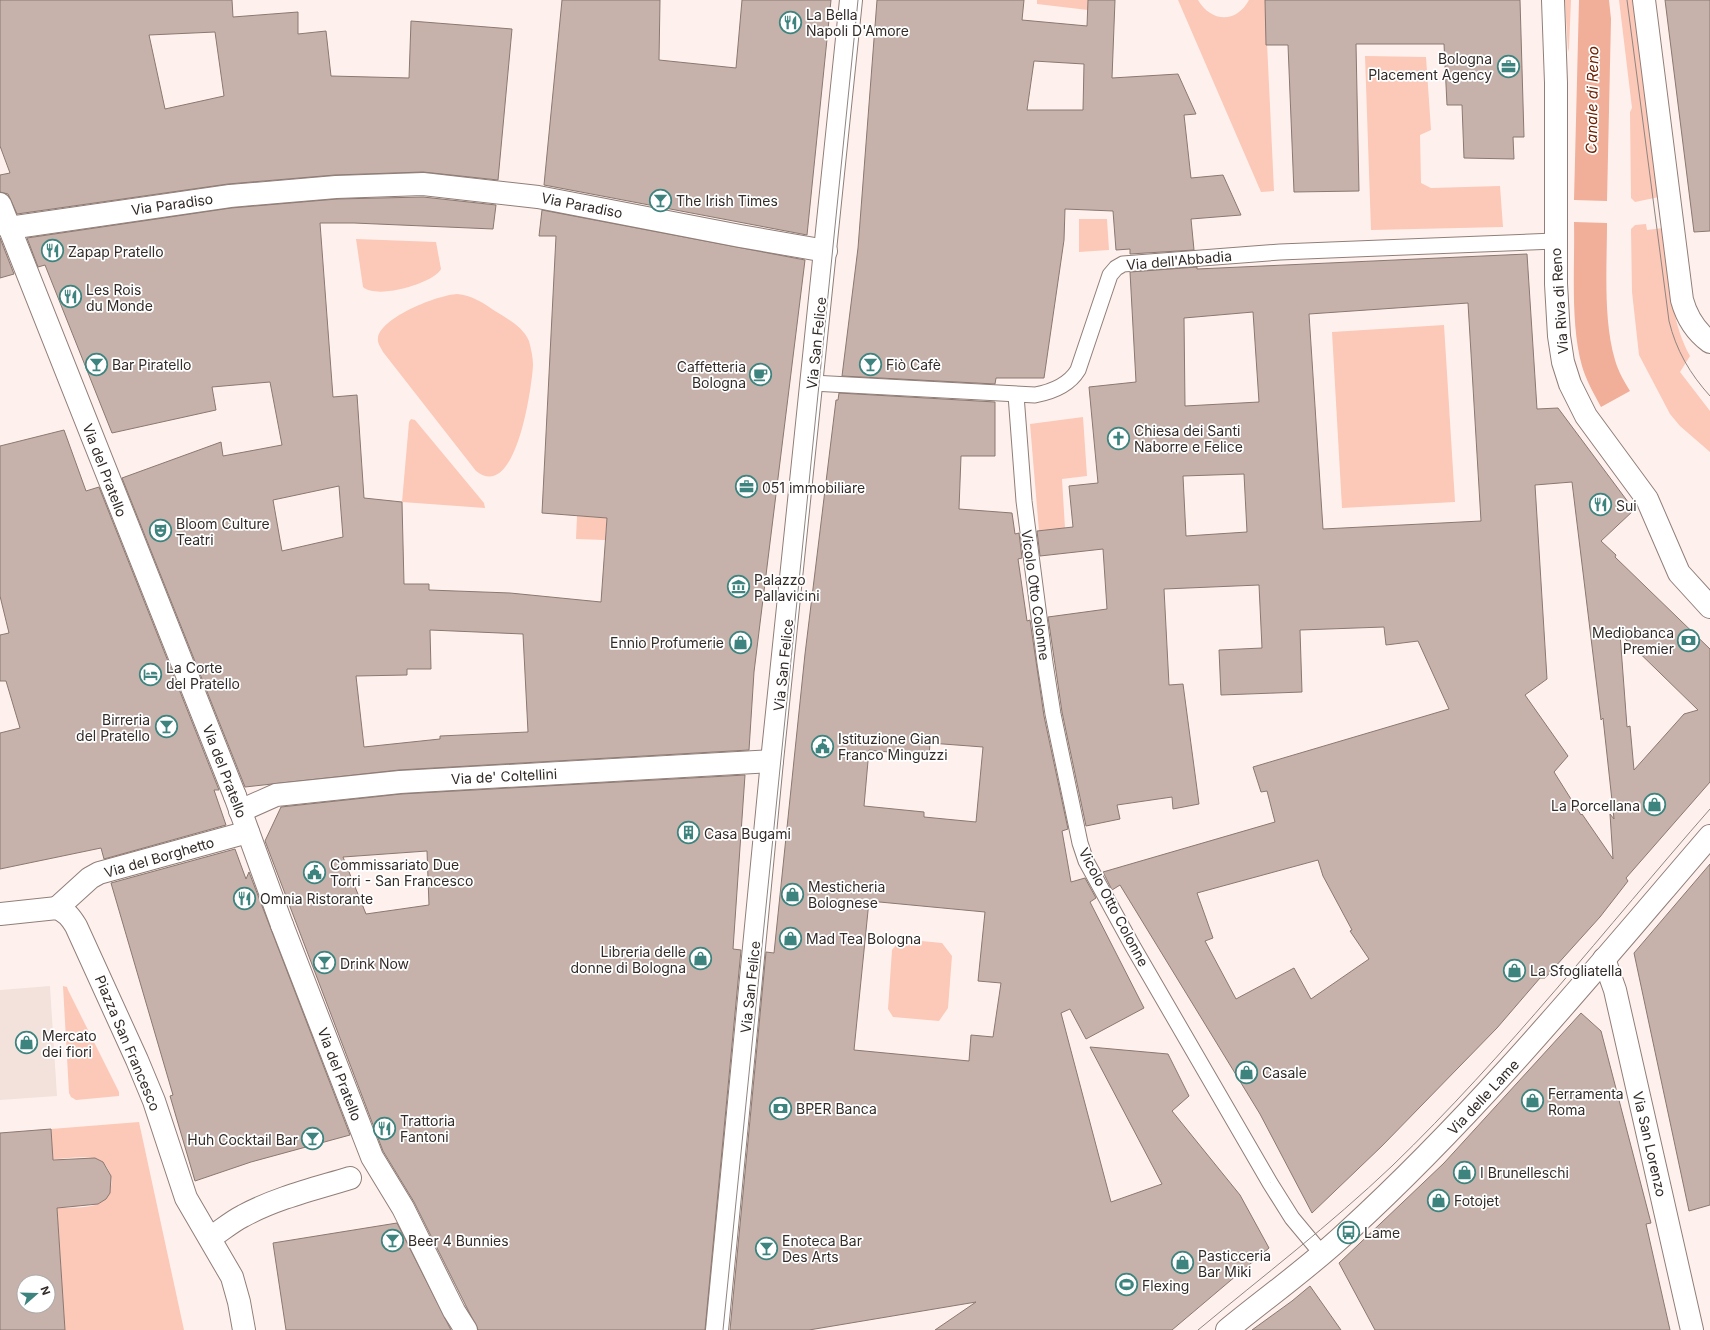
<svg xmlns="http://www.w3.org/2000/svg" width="1710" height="1330" font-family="Inter,sans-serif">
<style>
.built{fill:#f3e1dc}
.green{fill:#fcc8b7}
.water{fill:#f1ae98}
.building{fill:#c6b2ab;stroke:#8a7871;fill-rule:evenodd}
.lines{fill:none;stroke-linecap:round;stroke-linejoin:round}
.service-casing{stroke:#917e78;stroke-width:17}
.pedestrian-casing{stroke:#917e78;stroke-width:24}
.minor-casing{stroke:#917e78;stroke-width:24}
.tertiary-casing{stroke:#917e78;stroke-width:24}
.service{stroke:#fff;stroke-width:15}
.pedestrian{stroke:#fff;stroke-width:22}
.minor{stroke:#fff;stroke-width:22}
.tertiary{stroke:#fff;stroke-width:22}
.tram{stroke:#8f8581;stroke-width:1}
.labels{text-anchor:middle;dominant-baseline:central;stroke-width:3.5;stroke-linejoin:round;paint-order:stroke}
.poi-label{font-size:14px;fill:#322b28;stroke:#fff;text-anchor:start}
.street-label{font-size:14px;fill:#322b28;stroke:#fff}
.water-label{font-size:15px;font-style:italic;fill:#6e2102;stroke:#fff}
</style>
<rect width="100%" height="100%" fill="#fef1ed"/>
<polygon class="built" points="50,986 57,1096 0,1100 0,990"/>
<g class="green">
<polygon points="1037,0 1088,0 1088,10 1037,4"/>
<path d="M1178 0H1198C1211 22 1236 24 1249 0H1265L1274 191 1261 192Z"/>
<polygon points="1565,0 1571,0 1569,48 1568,52"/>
<polygon points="1619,0 1634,0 1659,197 1635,202 1631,198 1630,112 1632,108"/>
<polygon points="1365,56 1426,57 1431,130 1420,135 1421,183 1431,188 1500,186 1503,227 1371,230"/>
<polygon points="1079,219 1107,219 1109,250 1079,252"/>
<path d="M1646 224 1647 230 1663 228C1669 270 1669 318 1690 356L1680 372 1710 411V452L1680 426 1670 414 1639 355 1632 292 1631 229 1635 225Z"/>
<path d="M356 239 436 242 441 269C434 283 377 300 363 287Z"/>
<path d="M457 294C472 295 483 303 495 311 508 319 523 327 529 341 531 349 533 357 533 365 532 387 516 503 476 471L383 352C381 348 377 343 378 338 381 317 438 295 457 294Z"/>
<polygon points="1444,325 1455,502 1342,508 1332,332"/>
<polygon points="1083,417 1087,476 1062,479 1065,528 1039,531 1030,424"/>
<polygon points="411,419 415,420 484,503 485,508 402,502 409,422"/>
<polygon points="577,516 607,518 605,540 576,539"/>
<polygon points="901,939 942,943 952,956 948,1008 939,1021 893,1017 888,1009 892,950"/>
<polygon points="63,986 67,987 68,990 119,1092 119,1096 76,1100 71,1097 69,1093"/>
<path d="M139 1122 184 1330H65L57 1208C69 1207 88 1209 100 1203 118 1193 114 1162 93 1158 80 1156 66 1159 53 1159L51 1129Z"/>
</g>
<g class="water">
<polygon points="1579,0 1609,0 1611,19 1607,201 1574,200"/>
<path d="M1574 222 1607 223C1607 266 1603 319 1615 360 1618 371 1624 381 1630 391L1601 407C1594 394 1586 380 1582 366 1570 323 1575 266 1574 222Z"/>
</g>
<g class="building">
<path d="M0 0H232L233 17 298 12V34L326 31 331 76 409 78 411 21 512 29 498 180 423 172 335 175 228 184 17 214 8 194 0 192V175L10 173 0 146ZM215 32 224 96 165 109 149 35Z"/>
<polygon points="562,0 660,0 659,60 736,68 742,0 831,0 807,235 544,185"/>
<path d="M877 0H1024L1022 20 1087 26 1088 0H1115L1112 78 1178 74 1196 114 1184 115 1191 178 1223 175 1241 215 1191 219 1194 250 1130 254V249L1116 250 1113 211 1065 209 1064 240 1044 378H996L995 384 842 376 858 248ZM1034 61 1084 64 1083 110H1027Z"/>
<polygon points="1265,0 1520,0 1524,137 1513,137 1514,159 1464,158 1462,105 1447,105 1444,44 1356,44 1359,191 1294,192 1288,45 1266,45"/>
<polygon points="1665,0 1710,0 1710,231 1694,232"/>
<path d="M423 197 496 205 493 229 354 223H320L333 397 357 395 364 498 402 502 404 584H429V590L510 593 601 602 607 518 542 513 556 236H539L542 210 805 260 754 672 749 750 399 770 245 787 122 478 221 442 223 456 282 445 270 382 212 387 216 410 112 433 45 265 38 267 27 238 231 208 337 199ZM339 486 343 537 282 551 273 500ZM430 630 523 634 528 732 440 736V739L364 747 356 676 407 675V669H431Z"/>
<polygon points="0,238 14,274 0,278"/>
<path d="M1527 254 1537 409 1558 408 1634 510 1601 541 1616 555 1615 557 1710 649V782L1626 878 1628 881 1600 917 1545 978H1540L1497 1028 1382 1146 1312 1213 1260 1114 1120 885 1112 890 1103 872 1275 822 1267 791 1261 792 1253 767 1449 709 1418 641 1386 645 1384 627 1300 630 1302 692 1221 695 1219 650 1262 648 1259 585 1164 589 1169 685 1183 684 1199 804 1173 809 1172 797 1117 805 1120 819 1086 826 1062 712 1048 617 1107 609 1103 549 1040 556 1037 531 1073 527 1069 486 1098 483 1089 387 1136 382 1130 272 1197 267V269ZM1468 303 1481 521 1323 529 1309 314ZM1253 312 1259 402 1185 406 1184 318ZM1244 474 1247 532 1186 536 1183 476ZM1572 482 1601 720 1603 718 1614 819 1610 814 1613 859 1582 814 1581 815 1554 772 1568 756 1525 695 1547 679 1535 485ZM1620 634 1698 710 1684 714 1634 770 1630 726 1627 727ZM1318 860 1323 876 1352 930 1350 931 1369 959 1311 999 1294 968 1236 999 1205 941 1213 938 1197 893Z"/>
<path d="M839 393 995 402V456H961L959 509 1012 513 1015 534 1019 533 1022 558 1018 559 1027 621 1030 620 1044 716 1068 829 1062 831 1071 882 1085 878 1096 898 1090 902 1144 1008 1086 1039 1070 1009 1061 1013 1111 1202 1162 1184 1090 1047 1168 1054 1189 1096 1172 1111 1240 1195 1269 1248 1172 1330H935L976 1302 809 1330H730L766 952 774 953 805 654 836 400H838ZM930 743 983 747 976 822 924 817V812L864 806 869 750 929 756ZM869 901 985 912 978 981 1001 983 993 1037 971 1035 969 1061 854 1050Z"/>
<polygon points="64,430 86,491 99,487 219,790 214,790 226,825 104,859 101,848 0,869 0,733 20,728 6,681 0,681 0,635 9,633 0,596 0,446"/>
<path d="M745 775 733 949 741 950 705 1330H478L414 1202 383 1151 265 841 281 807 401 794ZM427 851 429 905 366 914 343 857Z"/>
<polygon points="235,849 246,879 249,872 350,1135 251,1162 195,1181 170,1096 173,1095 111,883"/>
<polygon points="1710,864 1710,1205 1689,1211 1634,953"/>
<polygon points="1581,1013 1601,1031 1651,1223 1646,1224 1670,1330 1375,1330 1339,1263 1444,1163"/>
<path d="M51 1129 53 1160 95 1158 103 1162 111 1176 110 1193 106 1199 98 1204 57 1208 65 1330H0V1133ZM24 1282H48V1306H24Z"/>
<polygon points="397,1223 451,1330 286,1330 273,1243"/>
<polygon points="1310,1286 1341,1330 1252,1330 1292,1301"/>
</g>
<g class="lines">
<defs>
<g id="service">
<path d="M812 383 1035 395C1051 392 1069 385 1078 370L1110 275 1116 268 1123 264 1280 252 1555 241"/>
<polyline points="1016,395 1024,501 1045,663 1053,714 1080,843 1086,861 1132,945 1270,1183 1292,1218 1322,1254"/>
</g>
<g id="pedestrian">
<polyline points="0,204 235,796"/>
<polyline points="9,228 230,196 336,187 423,184 538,197 740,236 826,251"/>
<polyline points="282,925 372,1157 403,1208 454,1311 466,1330"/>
</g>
<g id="minor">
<polyline points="1553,0 1556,83 1556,284 1559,336 1563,362 1570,384 1586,416 1647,499 1679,573 1710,607"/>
<path d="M1644 0 1682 300C1687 318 1695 331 1710 342"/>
<polyline points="235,796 282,925"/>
<polyline points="240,811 276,795 400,782 772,761"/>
<polyline points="57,908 90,878 99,873 248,832"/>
<path d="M0 914 57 908C67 912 71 918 76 926L137 1060 154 1101 186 1198 232 1277 239 1302 244 1330"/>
<polyline points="1604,959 1615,990 1692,1330"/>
<path d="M210 1238C221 1231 231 1222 243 1216 276 1198 314 1189 350 1178"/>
</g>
<g id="tertiary">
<polyline points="717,1330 772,761 851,0"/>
<path d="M1227 1330C1267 1297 1310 1267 1348 1231 1480 1110 1593 972 1710 836"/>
</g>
</defs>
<use href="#service" class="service-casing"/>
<use href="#pedestrian" class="pedestrian-casing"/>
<use href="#minor" class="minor-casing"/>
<use href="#tertiary" class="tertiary-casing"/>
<use href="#service" class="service"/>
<use href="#pedestrian" class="pedestrian"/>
<use href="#minor" class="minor"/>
<use href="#tertiary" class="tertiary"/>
<g class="tram">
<path d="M1627 0 1669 321C1676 350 1690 374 1710 396"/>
<polyline points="723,1330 858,0"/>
<path d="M1198 1330C1263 1276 1330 1225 1392 1166 1507 1055 1605 929 1710 809"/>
</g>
</g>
<defs>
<symbol id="restaurant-ring" viewBox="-11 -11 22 22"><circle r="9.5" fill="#fff" stroke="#3d847f" stroke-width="1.5"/><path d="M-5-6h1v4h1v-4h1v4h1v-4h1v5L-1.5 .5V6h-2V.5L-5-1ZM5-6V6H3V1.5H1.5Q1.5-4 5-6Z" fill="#3d847f"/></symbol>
<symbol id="office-ring" viewBox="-11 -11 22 22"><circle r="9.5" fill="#fff" stroke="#3d847f" stroke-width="1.5"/><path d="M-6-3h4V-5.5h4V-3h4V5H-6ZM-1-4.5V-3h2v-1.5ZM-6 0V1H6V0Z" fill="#3d847f"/></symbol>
<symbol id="bar-ring" viewBox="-11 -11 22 22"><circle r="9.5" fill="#fff" stroke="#3d847f" stroke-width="1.5"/><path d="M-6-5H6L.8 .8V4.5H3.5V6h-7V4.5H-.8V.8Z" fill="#3d847f"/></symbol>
<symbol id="cafe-ring" viewBox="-11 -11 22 22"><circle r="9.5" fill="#fff" stroke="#3d847f" stroke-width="1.5"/><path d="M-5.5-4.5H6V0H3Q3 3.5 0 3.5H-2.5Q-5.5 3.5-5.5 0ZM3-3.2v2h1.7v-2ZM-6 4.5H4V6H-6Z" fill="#3d847f"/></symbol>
<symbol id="church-ring" viewBox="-11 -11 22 22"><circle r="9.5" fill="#fff" stroke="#3d847f" stroke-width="1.5"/><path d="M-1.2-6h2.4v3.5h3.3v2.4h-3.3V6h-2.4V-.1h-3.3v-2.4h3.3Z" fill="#3d847f"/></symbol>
<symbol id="theatre-ring" viewBox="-11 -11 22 22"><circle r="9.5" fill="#fff" stroke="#3d847f" stroke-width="1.5"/><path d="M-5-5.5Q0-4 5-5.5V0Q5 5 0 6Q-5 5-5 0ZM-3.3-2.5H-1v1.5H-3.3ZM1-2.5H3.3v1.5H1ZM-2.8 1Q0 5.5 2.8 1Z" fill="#3d847f"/></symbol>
<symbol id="museum-ring" viewBox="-11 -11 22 22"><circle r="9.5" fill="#fff" stroke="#3d847f" stroke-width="1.5"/><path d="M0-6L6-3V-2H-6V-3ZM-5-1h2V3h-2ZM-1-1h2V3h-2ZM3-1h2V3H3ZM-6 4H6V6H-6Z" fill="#3d847f"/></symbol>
<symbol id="bank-ring" viewBox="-11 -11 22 22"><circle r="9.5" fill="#fff" stroke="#3d847f" stroke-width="1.5"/><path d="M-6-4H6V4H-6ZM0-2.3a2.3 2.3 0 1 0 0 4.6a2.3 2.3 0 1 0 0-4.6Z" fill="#3d847f"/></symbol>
<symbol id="shop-ring" viewBox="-11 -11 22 22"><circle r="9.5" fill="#fff" stroke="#3d847f" stroke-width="1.5"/><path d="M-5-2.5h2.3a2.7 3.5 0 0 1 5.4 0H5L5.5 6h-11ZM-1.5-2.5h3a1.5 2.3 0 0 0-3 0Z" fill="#3d847f"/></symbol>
<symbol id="hotel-ring" viewBox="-11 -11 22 22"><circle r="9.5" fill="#fff" stroke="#3d847f" stroke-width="1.5"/><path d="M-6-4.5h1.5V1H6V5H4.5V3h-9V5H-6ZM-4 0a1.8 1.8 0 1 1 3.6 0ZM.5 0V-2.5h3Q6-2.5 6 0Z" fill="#3d847f"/></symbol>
<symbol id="civic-ring" viewBox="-11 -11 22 22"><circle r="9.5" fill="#fff" stroke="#3d847f" stroke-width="1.5"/><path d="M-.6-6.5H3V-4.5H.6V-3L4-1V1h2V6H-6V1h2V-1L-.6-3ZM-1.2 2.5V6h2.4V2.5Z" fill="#3d847f"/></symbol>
<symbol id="building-ring" viewBox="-11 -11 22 22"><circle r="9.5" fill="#fff" stroke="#3d847f" stroke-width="1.5"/><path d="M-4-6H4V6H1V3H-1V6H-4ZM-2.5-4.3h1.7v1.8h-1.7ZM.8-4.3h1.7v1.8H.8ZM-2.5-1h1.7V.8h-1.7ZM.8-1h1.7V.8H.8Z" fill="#3d847f"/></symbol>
<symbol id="bus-ring" viewBox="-11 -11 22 22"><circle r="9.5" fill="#fff" stroke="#3d847f" stroke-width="1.5"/><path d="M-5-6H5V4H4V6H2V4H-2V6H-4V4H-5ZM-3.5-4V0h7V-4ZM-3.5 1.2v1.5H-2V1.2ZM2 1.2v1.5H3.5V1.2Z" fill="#3d847f"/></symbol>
<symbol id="stadium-ring" viewBox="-11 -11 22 22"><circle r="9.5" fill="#fff" stroke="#3d847f" stroke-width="1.5"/><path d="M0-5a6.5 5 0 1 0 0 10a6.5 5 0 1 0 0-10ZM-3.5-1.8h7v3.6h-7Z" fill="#3d847f"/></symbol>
</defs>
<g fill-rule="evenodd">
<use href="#restaurant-ring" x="778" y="10" width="25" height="25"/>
<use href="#office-ring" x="1496" y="54" width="25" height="25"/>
<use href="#bar-ring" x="648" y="188" width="25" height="25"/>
<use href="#restaurant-ring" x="40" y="238" width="25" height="25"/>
<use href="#restaurant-ring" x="58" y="284" width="25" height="25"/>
<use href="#bar-ring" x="84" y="352" width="25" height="25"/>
<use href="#bar-ring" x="858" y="352" width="25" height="25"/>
<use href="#cafe-ring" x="748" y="362" width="25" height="25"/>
<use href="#church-ring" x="1106" y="426" width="25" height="25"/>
<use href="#office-ring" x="734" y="474" width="25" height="25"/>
<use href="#restaurant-ring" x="1588" y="492" width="25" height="25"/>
<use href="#theatre-ring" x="148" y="518" width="25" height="25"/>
<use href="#museum-ring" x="726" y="574" width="25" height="25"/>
<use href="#bank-ring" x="1676" y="628" width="25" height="25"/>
<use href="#shop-ring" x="728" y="630" width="25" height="25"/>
<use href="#hotel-ring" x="138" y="662" width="25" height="25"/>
<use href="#bar-ring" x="154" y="714" width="25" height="25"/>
<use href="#civic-ring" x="810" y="734" width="25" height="25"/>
<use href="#shop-ring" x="1642" y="792" width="25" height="25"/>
<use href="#building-ring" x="676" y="820" width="25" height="25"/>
<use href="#civic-ring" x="302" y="860" width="25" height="25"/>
<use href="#shop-ring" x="780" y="882" width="25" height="25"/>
<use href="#restaurant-ring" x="232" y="886" width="25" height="25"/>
<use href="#shop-ring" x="778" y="926" width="25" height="25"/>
<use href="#shop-ring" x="688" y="946" width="25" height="25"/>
<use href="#bar-ring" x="312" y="950" width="25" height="25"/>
<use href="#shop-ring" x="1502" y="958" width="25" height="25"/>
<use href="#shop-ring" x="14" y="1030" width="25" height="25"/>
<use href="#shop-ring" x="1234" y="1060" width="25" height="25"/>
<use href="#shop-ring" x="1520" y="1088" width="25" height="25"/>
<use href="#bank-ring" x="768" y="1096" width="25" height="25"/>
<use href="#restaurant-ring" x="372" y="1116" width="25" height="25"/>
<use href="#bar-ring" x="300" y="1126" width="25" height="25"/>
<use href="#shop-ring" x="1452" y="1160" width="25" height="25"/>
<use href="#shop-ring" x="1426" y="1188" width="25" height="25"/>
<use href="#bus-ring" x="1336" y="1220" width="25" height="25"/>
<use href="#bar-ring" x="380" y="1228" width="25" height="25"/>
<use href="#bar-ring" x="754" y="1236" width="25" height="25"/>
<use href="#shop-ring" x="1170" y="1250" width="25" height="25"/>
<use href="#stadium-ring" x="1114" y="1272" width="25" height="25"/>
</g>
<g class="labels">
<g class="poi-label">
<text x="806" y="14">La Bella<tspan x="806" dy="16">Napoli D'Amore</tspan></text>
<text x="1492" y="58" text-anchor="end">Bologna<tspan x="1492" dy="16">Placement Agency</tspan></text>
<text x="676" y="200">The Irish Times</text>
<text x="68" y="251">Zapap Pratello</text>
<text x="86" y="289">Les Rois<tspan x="86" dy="16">du Monde</tspan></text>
<text x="112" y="364">Bar Piratello</text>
<text x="886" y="364">Fiò Cafè</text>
<text x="746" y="366" text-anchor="end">Caffetteria<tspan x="746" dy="16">Bologna</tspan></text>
<text x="1134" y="430">Chiesa dei Santi<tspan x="1134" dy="16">Naborre e Felice</tspan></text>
<text x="762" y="487">051 immobiliare</text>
<text x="1616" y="505">Sui</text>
<text x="176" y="523">Bloom Culture<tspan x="176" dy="16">Teatri</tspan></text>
<text x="754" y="579">Palazzo<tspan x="754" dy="16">Pallavicini</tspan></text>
<text x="1674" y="632" text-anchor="end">Mediobanca<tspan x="1674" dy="16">Premier</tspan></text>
<text x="724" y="642" text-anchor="end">Ennio Profumerie</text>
<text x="166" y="667">La Corte<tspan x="166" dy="16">del Pratello</tspan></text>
<text x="150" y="719" text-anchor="end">Birreria<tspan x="150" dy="16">del Pratello</tspan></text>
<text x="838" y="738">Istituzione Gian<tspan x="838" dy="16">Franco Minguzzi</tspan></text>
<text x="1640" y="805" text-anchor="end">La Porcellana</text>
<text x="704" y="833">Casa Bugami</text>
<text x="330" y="864">Commissariato Due<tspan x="330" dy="16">Torri - San Francesco</tspan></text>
<text x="808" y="886">Mesticheria<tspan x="808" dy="16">Bolognese</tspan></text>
<text x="260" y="898">Omnia Ristorante</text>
<text x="806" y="938">Mad Tea Bologna</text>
<text x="686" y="951" text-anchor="end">Libreria delle<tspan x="686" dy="16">donne di Bologna</tspan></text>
<text x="340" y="963">Drink Now</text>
<text x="1530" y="970">La Sfogliatella</text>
<text x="42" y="1035">Mercato<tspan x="42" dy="16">dei fiori</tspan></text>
<text x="1262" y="1072">Casale</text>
<text x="1548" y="1093">Ferramenta<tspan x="1548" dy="16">Roma</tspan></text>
<text x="796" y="1108">BPER Banca</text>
<text x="400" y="1120">Trattoria<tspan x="400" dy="16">Fantoni</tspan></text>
<text x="298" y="1139" text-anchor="end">Huh Cocktail Bar</text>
<text x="1480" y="1172">I Brunelleschi</text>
<text x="1454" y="1200">Fotojet</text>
<text x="1364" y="1232">Lame</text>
<text x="408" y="1240">Beer 4 Bunnies</text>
<text x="782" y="1240">Enoteca Bar<tspan x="782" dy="16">Des Arts</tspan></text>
<text x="1198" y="1255">Pasticceria<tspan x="1198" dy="16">Bar Miki</tspan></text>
<text x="1142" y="1285">Flexing</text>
</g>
<g class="street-label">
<text transform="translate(172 204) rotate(-8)">Via Paradiso</text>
<text transform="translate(582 205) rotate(11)">Via Paradiso</text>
<text transform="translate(1179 260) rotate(-5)">Via dell'Abbadia</text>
<text transform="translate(1559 301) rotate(-94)">Via Riva di Reno</text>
<text transform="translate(816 343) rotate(-84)">Via San Felice</text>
<text transform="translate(105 470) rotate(69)">Via del Pratello</text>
<text transform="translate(1036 595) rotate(82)">Vicolo Otto Colonne</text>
<text transform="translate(783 665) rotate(-84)">Via San Felice</text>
<text transform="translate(225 771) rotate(69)">Via del Pratello</text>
<text transform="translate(504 776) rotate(-3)">Via de' Coltellini</text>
<text transform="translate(159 857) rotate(-16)">Via del Borghetto</text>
<text transform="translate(1114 907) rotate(62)">Vicolo Otto Colonne</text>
<text transform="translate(750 987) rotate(-84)">Via San Felice</text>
<text transform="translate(128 1043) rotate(67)">Piazza San Francesco</text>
<text transform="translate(340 1074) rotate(69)">Via del Pratello</text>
<text transform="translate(1483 1097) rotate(-47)">Via delle Lame</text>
<text transform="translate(1650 1144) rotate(77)">Via San Lorenzo</text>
</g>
<g class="water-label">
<text transform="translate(1592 100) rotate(-89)">Canale di Reno</text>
</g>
</g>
<g transform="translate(36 1294) rotate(70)"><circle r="19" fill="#ffffff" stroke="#adaaa9"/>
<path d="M0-3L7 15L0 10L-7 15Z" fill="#3d847f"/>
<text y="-6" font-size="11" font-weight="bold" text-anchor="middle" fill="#322b28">N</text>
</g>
</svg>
